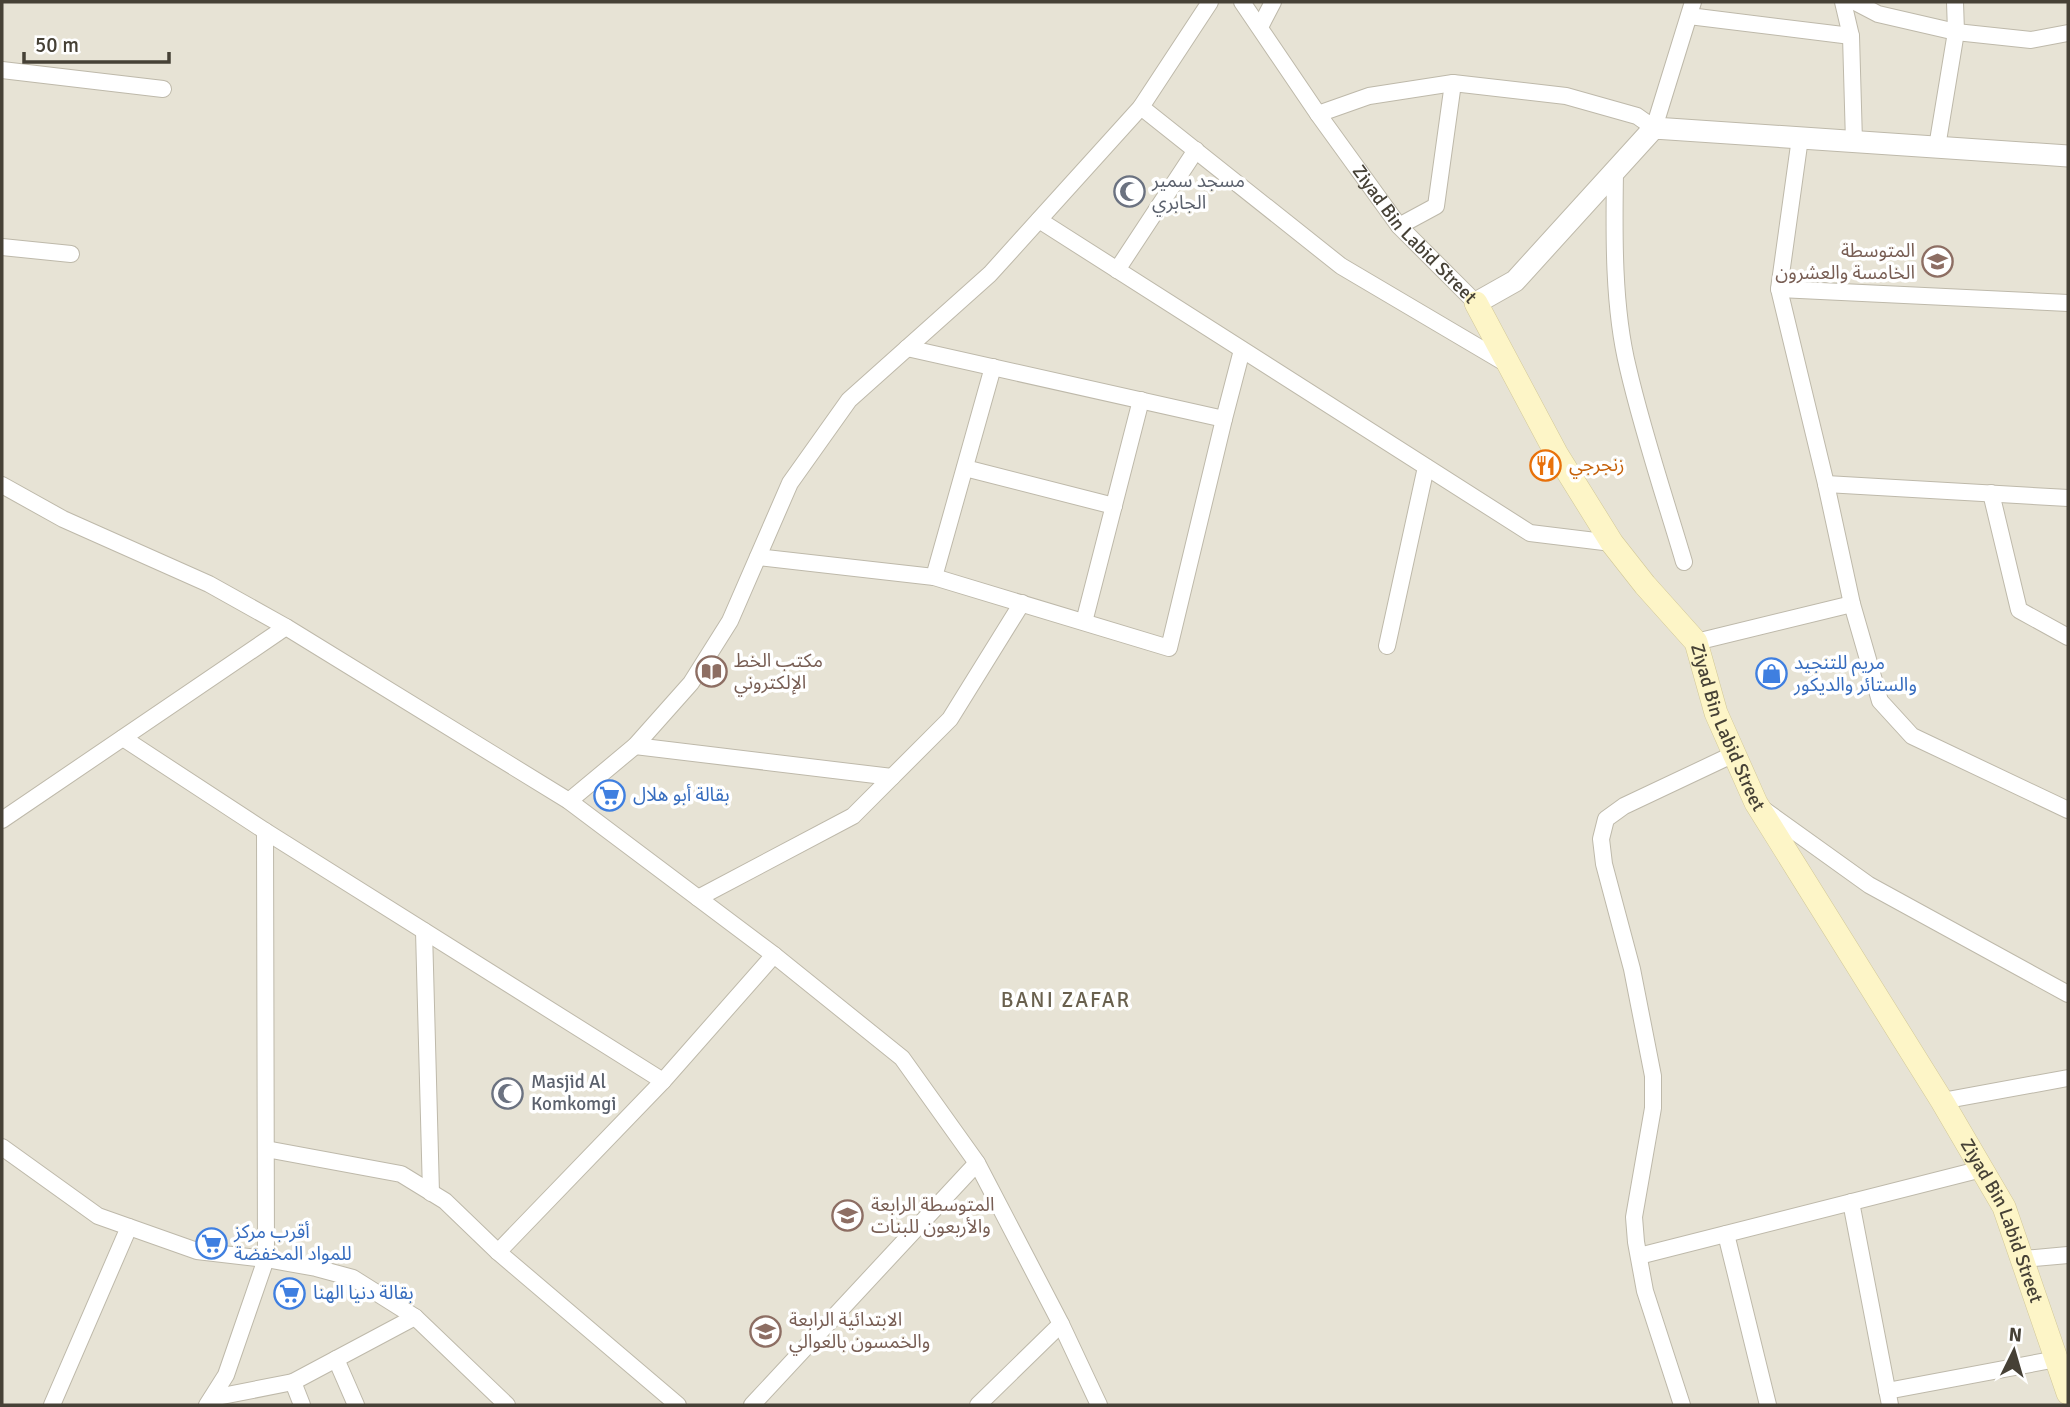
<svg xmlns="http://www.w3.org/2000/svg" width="2070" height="1407" font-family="Signika,'Noto Sans Arabic',sans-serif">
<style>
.residential{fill:#e7e3d5}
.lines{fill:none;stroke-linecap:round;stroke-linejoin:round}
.minor-casing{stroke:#beb9aa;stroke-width:18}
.tertiary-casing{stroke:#beb9aa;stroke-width:23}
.secondary-casing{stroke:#d2c898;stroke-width:24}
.minor{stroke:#fff;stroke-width:16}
.tertiary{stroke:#fff;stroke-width:21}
.secondary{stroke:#fdf5c7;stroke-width:23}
.labels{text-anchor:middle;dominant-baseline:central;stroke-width:7;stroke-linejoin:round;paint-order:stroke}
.worship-label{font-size:19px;fill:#5b616d;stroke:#fff;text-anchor:start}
.street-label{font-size:19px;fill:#464136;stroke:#fff}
.education-label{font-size:19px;fill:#785e54;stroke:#fff;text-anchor:start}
.food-label{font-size:19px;fill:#c56008;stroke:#fff;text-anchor:start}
.shop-label{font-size:19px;fill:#366cbe;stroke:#fff;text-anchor:start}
.neighbourhood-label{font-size:21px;letter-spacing:2px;fill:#69604e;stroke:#fff}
</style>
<rect width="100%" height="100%" fill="#f3f1e7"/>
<rect class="residential" x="2" y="2" width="2066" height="1403"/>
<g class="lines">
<defs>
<g id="minor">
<path id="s1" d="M1242 2 1318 114 1399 226 1476 303"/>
<polyline points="1843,2 1851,36 1854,142"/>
<polyline points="1855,2 1878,14 1956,32 2031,40 2068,33"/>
<polyline points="1689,16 1851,36"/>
<polyline points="1260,27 1273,2"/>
<polyline points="2,70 163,89"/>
<polyline points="1141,107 1341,266 1507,364"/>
<polyline points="1318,114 1369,96 1453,83 1566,96 1637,116 1654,128 1693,2"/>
<polyline points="1800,138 1779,289 1826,484 1852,604 1880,701 1912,736 2068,810"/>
<polyline points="1937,147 1956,32 1955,2"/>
<path d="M1615 172C1614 234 1613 307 1628 368 1643 433 1665 498 1684 562"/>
<polyline points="1039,220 1530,533 1612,543"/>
<polyline points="1399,226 1436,206 1453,83"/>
<polyline points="2,247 71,254"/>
<polyline points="1117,270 1196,150"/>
<polyline points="1779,289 2068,303"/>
<polyline points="907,348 1224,419"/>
<polyline points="965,468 1114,506"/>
<polyline points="1826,484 2068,498"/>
<polyline points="2,485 63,519 209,584 286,627 569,801 774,955 902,1058 977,1163 1061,1324 1099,1405"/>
<polyline points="1991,493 2019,610 2068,637"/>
<polyline points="758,557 934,577 1169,648 1224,419 1242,350"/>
<polyline points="934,577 993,367"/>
<polyline points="1084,622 1141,400"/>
<polyline points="1696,642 1852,604"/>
<polyline points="1387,646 1426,467"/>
<polyline points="123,738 265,831 663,1081"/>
<polyline points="635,746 892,777"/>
<polyline points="569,801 635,746 691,683 730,621 790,483 849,400 990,274 1141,107 1210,2"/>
<polyline points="1763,809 1869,885 2068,994"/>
<polyline points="2,820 286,627"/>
<polyline points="698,898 853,816 950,719 1022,603"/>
<polyline points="424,931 431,1193"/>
<polyline points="1942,1101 2068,1078"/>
<polyline points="2,1147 98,1216 197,1251 266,1259 316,1268 353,1278 415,1317 507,1405"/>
<polyline points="266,1149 401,1174 445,1201 498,1252 678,1405"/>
<polyline points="1851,1202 1890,1405"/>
<polyline points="1726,1234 1768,1405"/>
<polyline points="498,1252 663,1081 774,955"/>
<polyline points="1639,1256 1982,1169"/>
<polyline points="2023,1259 2068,1255"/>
<polyline points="336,1359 356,1405"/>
<polyline points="293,1382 302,1405"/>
<polyline points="1887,1391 2057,1359"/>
<polyline points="214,1403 212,1398 293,1382 415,1317"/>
<polyline points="52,1405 129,1227"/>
<polyline points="207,1405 226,1375 266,1259 265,831"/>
<polyline points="752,1405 977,1163"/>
<polyline points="978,1405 1061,1324"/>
<polyline points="1682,1405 1645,1291 1636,1242 1634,1217 1653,1108 1653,1076 1632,969 1604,864 1601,839 1606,819 1624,806 1734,754"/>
</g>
<polyline id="tertiary" points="1476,303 1515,281 1654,128 2068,156"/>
<g id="secondary">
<path id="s2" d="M1476 303 1556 453 1612 543 1645 585 1696 642 1716 713 1756 803 1942 1101 2004 1207 2068 1393"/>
</g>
</defs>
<use href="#minor" class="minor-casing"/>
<use href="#tertiary" class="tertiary-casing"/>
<use href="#secondary" class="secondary-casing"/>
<use href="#minor" class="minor"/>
<use href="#tertiary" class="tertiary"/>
<use href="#secondary" class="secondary"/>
</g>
<defs>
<symbol id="mosque-ring" viewBox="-11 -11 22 22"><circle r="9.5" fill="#fff" stroke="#6b7280" stroke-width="1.5"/><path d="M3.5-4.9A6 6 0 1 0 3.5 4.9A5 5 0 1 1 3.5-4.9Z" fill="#6b7280"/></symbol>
<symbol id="school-ring" viewBox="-11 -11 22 22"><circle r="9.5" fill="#fff" stroke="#8d6e63" stroke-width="1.5"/><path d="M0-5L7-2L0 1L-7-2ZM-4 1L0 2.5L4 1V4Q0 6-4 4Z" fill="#8d6e63"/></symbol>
<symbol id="restaurant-ring" viewBox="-11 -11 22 22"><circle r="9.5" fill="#fff" stroke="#e8710a" stroke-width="1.5"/><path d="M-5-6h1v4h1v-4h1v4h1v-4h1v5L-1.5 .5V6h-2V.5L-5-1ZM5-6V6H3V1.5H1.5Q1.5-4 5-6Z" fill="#e8710a"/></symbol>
<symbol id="library-ring" viewBox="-11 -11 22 22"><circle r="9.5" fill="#fff" stroke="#8d6e63" stroke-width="1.5"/><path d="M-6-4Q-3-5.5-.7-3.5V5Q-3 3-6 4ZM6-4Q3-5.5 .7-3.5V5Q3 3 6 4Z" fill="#8d6e63"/></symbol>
<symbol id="shop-ring" viewBox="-11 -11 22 22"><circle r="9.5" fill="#fff" stroke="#3f7fe0" stroke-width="1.5"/><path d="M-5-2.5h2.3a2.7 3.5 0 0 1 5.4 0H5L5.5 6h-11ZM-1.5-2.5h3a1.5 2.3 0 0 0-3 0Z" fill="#3f7fe0"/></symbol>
<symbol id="supermarket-ring" viewBox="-11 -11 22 22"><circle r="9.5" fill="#fff" stroke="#3f7fe0" stroke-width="1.5"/><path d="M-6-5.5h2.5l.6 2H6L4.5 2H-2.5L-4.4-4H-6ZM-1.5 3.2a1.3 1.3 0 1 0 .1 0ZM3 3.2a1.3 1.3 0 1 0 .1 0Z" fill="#3f7fe0"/></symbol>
</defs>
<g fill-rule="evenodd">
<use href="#mosque-ring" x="1112" y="174" width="35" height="35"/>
<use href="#school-ring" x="1920" y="244" width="35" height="35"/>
<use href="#restaurant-ring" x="1528" y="448" width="35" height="35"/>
<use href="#library-ring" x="694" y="654" width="35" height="35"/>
<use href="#shop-ring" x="1754" y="656" width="35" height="35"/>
<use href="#supermarket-ring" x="592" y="778" width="35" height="35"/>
<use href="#mosque-ring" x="490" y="1076" width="35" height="35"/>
<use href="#school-ring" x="830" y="1198" width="35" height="35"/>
<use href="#supermarket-ring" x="194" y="1226" width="35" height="35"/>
<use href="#supermarket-ring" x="272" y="1276" width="35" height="35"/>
<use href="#school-ring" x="748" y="1314" width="35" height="35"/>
</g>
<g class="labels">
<g class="worship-label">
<text x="1152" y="181">مسجد سمير<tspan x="1152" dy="22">الجابري</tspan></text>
<text x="531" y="1082">Masjid Al<tspan x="531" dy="22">Komkomgi</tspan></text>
</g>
<g class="street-label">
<text stroke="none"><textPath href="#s1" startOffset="290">Ziyad Bin Labid Street</textPath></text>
<text stroke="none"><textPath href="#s2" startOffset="497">Ziyad Bin Labid Street</textPath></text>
<text stroke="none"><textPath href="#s2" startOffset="1064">Ziyad Bin Labid Street</textPath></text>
</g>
<g class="education-label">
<text x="1915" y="251" text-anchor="end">المتوسطة<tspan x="1915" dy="22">الخامسة والعشرون</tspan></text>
<text x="734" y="661">مكتب الخط<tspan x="734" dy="22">الإلكتروني</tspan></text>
<text x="871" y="1205">المتوسطة الرابعة<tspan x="871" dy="22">والأربعون للبنات</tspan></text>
<text x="789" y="1320">الابتدائية الرابعة<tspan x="789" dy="22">والخمسون بالعوالي</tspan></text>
</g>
<g class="food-label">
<text x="1569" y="465">زنجرجي</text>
</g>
<g class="shop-label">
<text x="1794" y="663">مريم للتنجيد<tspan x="1794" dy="22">والستائر والديكور</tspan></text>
<text x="633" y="795">بقالة أبو هلال</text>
<text x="234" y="1232">أقرب مركز<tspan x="234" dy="22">للمواد المخفضة</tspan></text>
<text x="313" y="1293">بقالة دنيا الهنا</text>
</g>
<g class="neighbourhood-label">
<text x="1066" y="1000">BANI ZAFAR</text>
</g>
</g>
<rect width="2070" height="1407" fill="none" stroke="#464136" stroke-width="7"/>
<g transform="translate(2014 1351) rotate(5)" stroke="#ffffff" stroke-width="5" paint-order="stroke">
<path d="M0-5L12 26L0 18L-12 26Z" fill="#464136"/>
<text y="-10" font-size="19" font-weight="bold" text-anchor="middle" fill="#464136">N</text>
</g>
<path d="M24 52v10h145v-10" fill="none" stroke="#464136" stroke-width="3.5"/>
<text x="35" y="52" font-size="21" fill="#464136" stroke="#ffffff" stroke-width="5" paint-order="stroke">50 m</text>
</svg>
